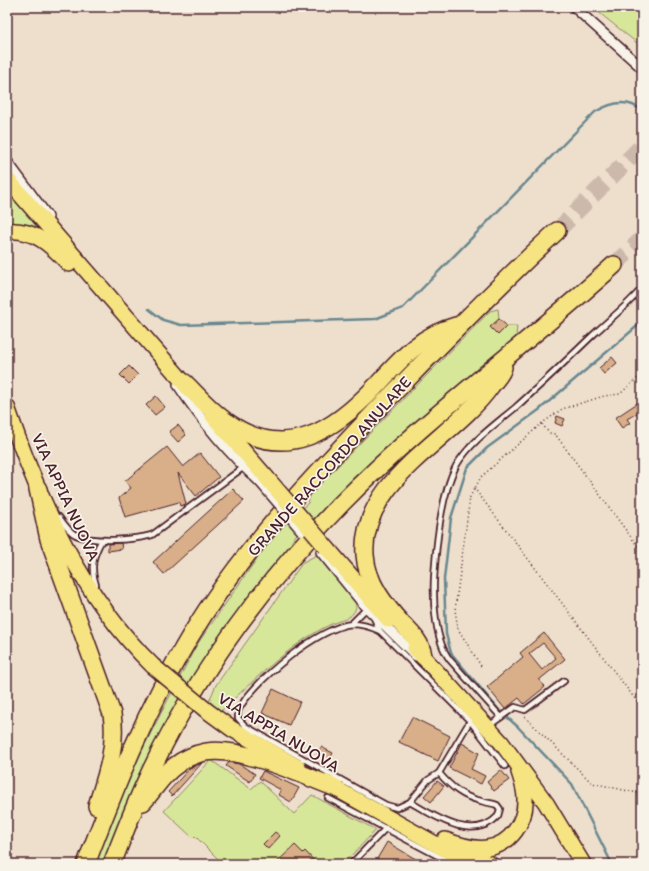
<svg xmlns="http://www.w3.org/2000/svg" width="649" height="871" font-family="Itim,sans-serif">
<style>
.green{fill:#d6e79a;stroke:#908362}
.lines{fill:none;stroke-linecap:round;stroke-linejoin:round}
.stream{stroke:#688790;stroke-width:2.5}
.building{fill:#d8af89;stroke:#4a1f2b;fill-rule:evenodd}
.motorway-tunnel{stroke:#cdb9ac;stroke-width:17;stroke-dasharray:17 8;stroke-linecap:butt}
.service-casing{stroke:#4a1f2b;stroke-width:8}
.minor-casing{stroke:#4a1f2b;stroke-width:12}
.tertiary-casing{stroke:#4a1f2b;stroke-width:14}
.primary-casing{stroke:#4a1f2b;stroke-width:18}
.motorway-casing{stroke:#4a1f2b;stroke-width:20}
.path{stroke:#4a1f2b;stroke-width:1.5;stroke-dasharray:1 3;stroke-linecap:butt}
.service{stroke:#f7f3e8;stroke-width:4.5}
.minor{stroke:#f7f3e8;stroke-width:9}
.tertiary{stroke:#f7f3e8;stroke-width:11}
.primary{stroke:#f6e381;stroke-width:15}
.motorway{stroke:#f6e381;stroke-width:17}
.minor-bridge-casing{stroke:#4a1f2b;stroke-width:12;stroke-linecap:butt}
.primary-bridge-casing{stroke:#4a1f2b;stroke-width:18;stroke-linecap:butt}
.minor-bridge{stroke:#f7f3e8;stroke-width:9}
.primary-bridge{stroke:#f6e381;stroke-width:15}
.labels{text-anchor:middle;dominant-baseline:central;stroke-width:3.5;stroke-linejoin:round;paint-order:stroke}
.street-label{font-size:17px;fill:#4a1f2b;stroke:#f7f3e8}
</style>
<rect width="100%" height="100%" fill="#eedfcc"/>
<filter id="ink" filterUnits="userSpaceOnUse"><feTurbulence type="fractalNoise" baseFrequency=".025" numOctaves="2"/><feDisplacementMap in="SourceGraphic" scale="8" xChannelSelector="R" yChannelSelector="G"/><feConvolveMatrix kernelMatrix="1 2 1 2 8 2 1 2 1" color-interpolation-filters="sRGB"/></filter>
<g filter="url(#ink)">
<g class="green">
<polygon points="592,7 642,7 642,47"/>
<polygon points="7,189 44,231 27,226 7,224"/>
<polygon points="498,309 499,319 490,327 498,335 507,326 517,326 516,337 510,345 295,536 288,549 261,585 123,815 103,864 95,864 132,769 196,646 258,557 282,527 308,503 311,493 490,311"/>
<path d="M317 555C327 563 326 564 333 574 342 588 371 604 346 619 305 629 252 682 221 711L209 701 216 685 303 562Z"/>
<polygon points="211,760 251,789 260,781 294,814 312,795 376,830 343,864 223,864 195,836 193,838 164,811"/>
</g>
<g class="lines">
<g class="stream">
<path d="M149 309 163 320 181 325 375 319 403 308 595 112C610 103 628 98 642 111"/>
<polyline points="612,864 572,784 517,726 499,710 451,653 446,634 444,579 451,518 467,468 487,448 539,410 642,322"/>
</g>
</g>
<g class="building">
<polygon points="499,319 507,326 498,335 490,327"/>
<polygon points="612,357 617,363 604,374 599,368"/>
<polygon points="129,366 138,375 129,384 120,375"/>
<polygon points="156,396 165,407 155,415 146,405"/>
<polygon points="642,400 642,410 627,419 630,423 622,428 615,418"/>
<polygon points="557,416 565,419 562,426 555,423"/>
<polygon points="178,425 186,435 178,442 169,432"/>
<polygon points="167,447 183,467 200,453 219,477 196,496 178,473 186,504 180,506 179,502 125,517 119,498 131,488 125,481"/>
<polygon points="233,489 244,501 164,574 153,562"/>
<polygon points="121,543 122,549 108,551 108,544"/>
<path d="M544 633 565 659 539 680 545 687 524 704 519 698 505 709 487 687 523 657 520 653ZM543 643 556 658 542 670 529 654Z"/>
<polygon points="273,689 300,702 289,725 262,713"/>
<polygon points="412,717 450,736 438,761 399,742"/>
<polygon points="462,743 479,753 471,769 485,776 481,784 449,768"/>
<polygon points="321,747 333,753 329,760 317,754"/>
<polygon points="229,762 239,764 255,774 250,782 226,766"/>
<polygon points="202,763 172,796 168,792 189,769"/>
<polygon points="501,770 509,780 494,791 487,782"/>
<polygon points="263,771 299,788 291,802 279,795 281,790 259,778"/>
<polygon points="437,781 444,786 431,802 424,796"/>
<polygon points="275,832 280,836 268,849 263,844"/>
<polygon points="387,842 424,864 374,864"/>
<polygon points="295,845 303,853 305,851 317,864 275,864"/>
</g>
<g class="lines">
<g class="motorway-tunnel">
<polyline points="557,231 642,146"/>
<polyline points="614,265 642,239"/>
</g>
<defs>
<g id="service">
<path d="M59 517C63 523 69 532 76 535 95 543 132 540 152 535L244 467"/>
<path d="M96 585C90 568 93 555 102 540"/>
<polyline points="374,618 380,631 470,721 505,766"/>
<polyline points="351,624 367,608"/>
<path d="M380 631C371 627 362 624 353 624 321 625 251 683 238 711V718L245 726 375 799 386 805 397 808 410 802 428 780 439 773 470 721"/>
<path d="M501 717 450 660C435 641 433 602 434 579 436 546 441 495 456 466 470 442 496 424 516 407 543 383 568 359 594 334 610 319 628 305 642 288"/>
<polyline points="490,725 515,707 525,710 564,681"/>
<polyline points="328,798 453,864"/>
<path d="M410 802C434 816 473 843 498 816L500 809 497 805C492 803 487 803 481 801 463 797 451 787 439 773"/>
<polyline points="351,864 386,828"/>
</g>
<g id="minor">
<polyline points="574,7 642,68"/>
<path d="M178 385C201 420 229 454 260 482"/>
<polyline points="321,552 364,605 416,656"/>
</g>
<polyline id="tertiary" points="7,163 47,217"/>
<g id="primary">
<polyline points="7,179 192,392"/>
<path d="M7 231C34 228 52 246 69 264"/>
<path d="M7 407C39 501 81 596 153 666"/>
<polyline points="213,416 266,477"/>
<polyline points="326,547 389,620"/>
<polyline points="415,648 501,742 546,803 583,864"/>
<polyline points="206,710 232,729 298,767"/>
<polyline points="324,782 448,851 490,864"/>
<path d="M445 840C458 845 473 850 487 848 511 845 526 821 525 799 525 789 522 781 519 772"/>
</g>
<g id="motorway">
<path d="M185 383C198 396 212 412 227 422 286 464 335 430 377 385 402 358 420 336 456 326"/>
<path d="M38 489 49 539 112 714C117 747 107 774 97 806"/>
<path d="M423 656C421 642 412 634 402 624 384 604 367 583 365 555 360 480 452 440 490 387 494 381 502 374 503 367"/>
<path d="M143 802C154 790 162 775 175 766 184 759 195 754 206 752 240 746 300 774 334 787"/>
<path d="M86 864C116 785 147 707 191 635 240 553 307 483 372 415 433 353 493 290 557 231"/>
<path d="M112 864C123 836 134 807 147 779 194 677 263 584 341 504 426 417 525 346 614 265"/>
</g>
</defs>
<use href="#service" class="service-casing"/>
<use href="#minor" class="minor-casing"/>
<use href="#tertiary" class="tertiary-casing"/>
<use href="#primary" class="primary-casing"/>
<use href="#motorway" class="motorway-casing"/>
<g class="path">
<polyline points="542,424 549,433 555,434 642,552"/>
<polyline points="474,488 642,708"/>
<polyline points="481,666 458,629 455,610 470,497 481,477 541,424 562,409 604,396 620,394 642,374"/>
<polyline points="525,717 592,783 642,794"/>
</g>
<use href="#service" class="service"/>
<use href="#minor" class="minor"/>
<use href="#tertiary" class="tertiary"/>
<use href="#primary" class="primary"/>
<use href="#motorway" class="motorway"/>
<defs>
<polyline id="minor-bridge" points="260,482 302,531"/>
<g id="primary-bridge">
<polyline points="266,477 326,547"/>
<polyline points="153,666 206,710"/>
</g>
</defs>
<use href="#minor-bridge" class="minor-bridge-casing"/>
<use href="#primary-bridge" class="primary-bridge-casing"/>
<use href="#minor-bridge" class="minor-bridge"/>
<use href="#primary-bridge" class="primary-bridge"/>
</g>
</g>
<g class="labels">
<g class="street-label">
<text transform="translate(329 466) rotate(-48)">GRANDE RACCORDO ANULARE</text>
<text transform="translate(66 497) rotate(65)">VIA APPIA NUOVA</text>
<text transform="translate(279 732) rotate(31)">VIA APPIA NUOVA</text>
</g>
</g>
<rect width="649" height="871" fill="none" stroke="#f7f3e8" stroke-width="24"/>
<rect x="12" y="12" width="625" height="847" fill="none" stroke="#4a1f2b" stroke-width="1.5" filter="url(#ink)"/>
</svg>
